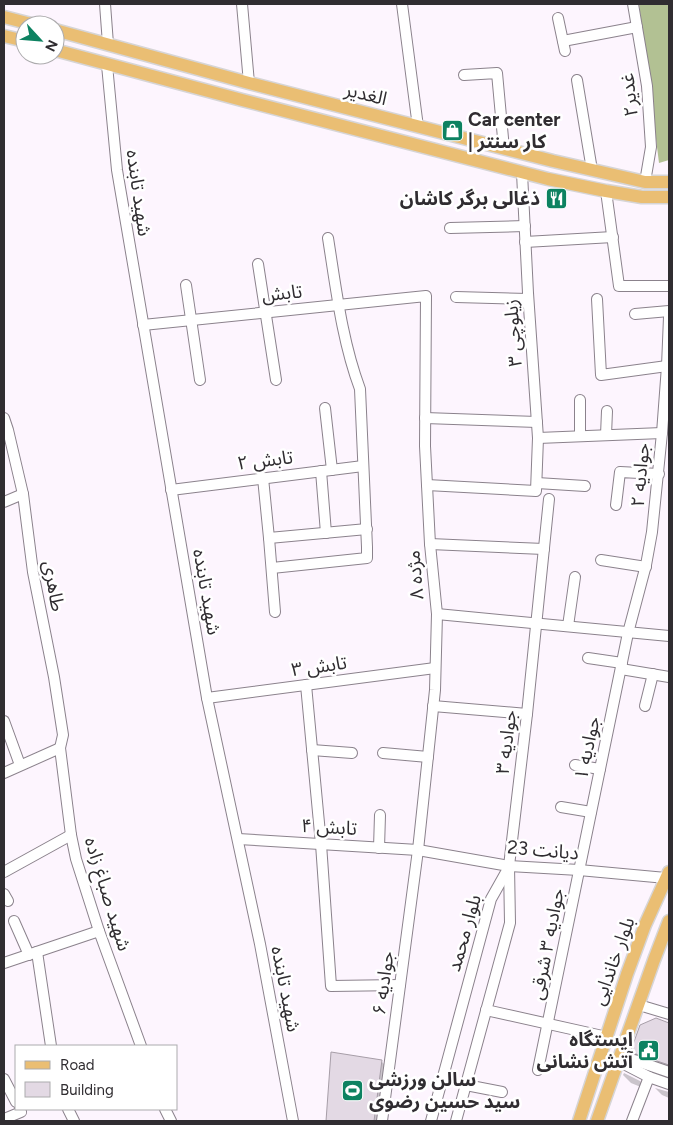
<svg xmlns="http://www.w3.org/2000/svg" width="673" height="1125" font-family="Figtree,'Noto Sans Arabic',sans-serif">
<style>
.forest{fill:#b2c193}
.shadow{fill:#0003}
.building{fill:#e3d9e4;stroke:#a79ea8}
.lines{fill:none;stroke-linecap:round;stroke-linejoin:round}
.minor-casing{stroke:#8b828c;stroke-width:12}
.major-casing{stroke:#d6d5d6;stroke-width:15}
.minor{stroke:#fff;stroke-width:10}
.major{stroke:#eabe73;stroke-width:12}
.labels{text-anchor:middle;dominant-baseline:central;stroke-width:5;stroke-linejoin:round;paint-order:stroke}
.street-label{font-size:19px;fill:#302d31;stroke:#fff}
.poi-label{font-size:19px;font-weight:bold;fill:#302d31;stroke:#fff;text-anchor:start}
</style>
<rect width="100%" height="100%" fill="#fdf5fe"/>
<polygon class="forest" points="639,4 669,4 669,160 659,163"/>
<g class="shadow">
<polygon points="656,1019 669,1024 669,1070 639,1061 631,1053"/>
<polygon points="332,1053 381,1061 389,1069 383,1121 327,1121"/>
<polygon points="624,1073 640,1081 648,1090 631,1083 623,1075"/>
<polygon points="655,1088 669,1092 669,1098 662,1095"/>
</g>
<g class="building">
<polygon points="656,1018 669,1023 669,1065 636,1054 630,1053 640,1025"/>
<polygon points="331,1052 382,1060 374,1121 326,1121"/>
</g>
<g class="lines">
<defs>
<g id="minor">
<polyline points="105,4 108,44"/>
<polyline points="242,4 249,83"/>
<polyline points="402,4 418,127"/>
<polyline points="633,4 647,86 651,147 645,182"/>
<polyline points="558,18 565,51"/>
<polyline points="563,41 637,27"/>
<polyline points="107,65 117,170 207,698 260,944 293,1121"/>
<polyline points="464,75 497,73 504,149"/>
<polyline points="577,80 592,170"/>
<polyline points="606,191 619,286 669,286"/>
<polyline points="450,228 525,226"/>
<polyline points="525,242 613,237"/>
<polyline points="258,264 276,380"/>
<polyline points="186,285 200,380"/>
<polyline points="456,297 528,299"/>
<polyline points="597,299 601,375 667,366"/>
<polyline points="635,314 669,311"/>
<polyline points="143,325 426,296 425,446 430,544 437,614 435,690 418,850 382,1121"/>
<polyline points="580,400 580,436"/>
<polyline points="325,408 332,470"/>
<polyline points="4,418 8,430 23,494 33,572 54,677 63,735 60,748 71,835 76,859 99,931 141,1046"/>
<polyline points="425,418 537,422"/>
<polyline points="606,435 607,411"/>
<polyline points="538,438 662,433"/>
<polyline points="321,471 326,533"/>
<polyline points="263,478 269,538 275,612"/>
<polyline points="537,483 585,486"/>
<polyline points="427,485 536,491 538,438 528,293 522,173"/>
<polyline points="171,490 363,466"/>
<polyline points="4,502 23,494"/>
<polyline points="616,505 620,472 659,474"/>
<polyline points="269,538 367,529"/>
<polyline points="430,544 544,549"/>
<polyline points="601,560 646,567"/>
<path d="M272 568 367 558V547L360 389C342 341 336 288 328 238"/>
<polyline points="437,614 669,636"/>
<polyline points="568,626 575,577"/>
<polyline points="588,658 622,663"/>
<polyline points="621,669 669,677"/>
<polyline points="306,685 321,844 331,986 400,985"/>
<polyline points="207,698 435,668"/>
<polyline points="433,706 527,714"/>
<polyline points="645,706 653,674"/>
<polyline points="4,721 20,765"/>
<polyline points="312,750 352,753"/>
<polyline points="383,753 428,757"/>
<polyline points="575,765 600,769"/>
<polyline points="4,773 60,748"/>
<polyline points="561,807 591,812"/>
<polyline points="238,839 418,850 509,866 579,870 666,878"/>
<polyline points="379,848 380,815"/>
<polyline points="4,872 71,835"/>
<polyline points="4,894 8,901"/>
<polyline points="14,921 29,955"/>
<polyline points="37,952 51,1046"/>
<polyline points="4,963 99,931"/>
<polyline points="639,1005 669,1014"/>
<polyline points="486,1010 607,1037"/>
<polyline points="618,1061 649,1077 669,1084"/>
<polyline points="619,1061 634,1060 669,1072"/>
<polyline points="538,1070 628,633 646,565 652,532 662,433 667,366 669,317"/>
<polyline points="4,1079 16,1102"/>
<polyline points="466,1085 502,1092"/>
<polyline points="68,1109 74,1121"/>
<polyline points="165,1109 171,1121"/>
<polyline points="4,1119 21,1112 20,1109"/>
<polyline points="431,1121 491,899 509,867"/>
<polyline points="456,1121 510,923 509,866 527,714 549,499"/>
<polyline points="632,1121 649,1077"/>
</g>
<g id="major">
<polyline points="4,17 35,25"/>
<polyline points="55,30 249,83 553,161 645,182 669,182"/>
<polyline points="4,36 25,41"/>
<polyline points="55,50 242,100 548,179 606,191 642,197 669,197"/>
<polyline points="579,1121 627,974 645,925 669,872"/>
<polyline points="597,1121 654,960 669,921"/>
</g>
</defs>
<use href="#minor" class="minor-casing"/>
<use href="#major" class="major-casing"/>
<use href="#minor" class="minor"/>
<use href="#major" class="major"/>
</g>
<defs>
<symbol id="shop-square" viewBox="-11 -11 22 22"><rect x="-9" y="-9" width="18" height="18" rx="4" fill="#0d8261" stroke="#fff"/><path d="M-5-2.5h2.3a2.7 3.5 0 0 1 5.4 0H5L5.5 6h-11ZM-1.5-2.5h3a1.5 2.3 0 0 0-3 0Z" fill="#fff"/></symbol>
<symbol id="restaurant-square" viewBox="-11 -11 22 22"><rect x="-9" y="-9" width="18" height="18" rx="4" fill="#0d8261" stroke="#fff"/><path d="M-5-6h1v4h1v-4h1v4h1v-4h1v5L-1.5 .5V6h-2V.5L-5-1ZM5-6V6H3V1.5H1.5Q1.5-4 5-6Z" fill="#fff"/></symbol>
<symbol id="civic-square" viewBox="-11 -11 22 22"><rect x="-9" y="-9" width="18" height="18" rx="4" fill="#0d8261" stroke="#fff"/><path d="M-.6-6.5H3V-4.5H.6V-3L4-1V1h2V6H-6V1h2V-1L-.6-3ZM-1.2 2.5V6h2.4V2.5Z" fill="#fff"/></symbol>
<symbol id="stadium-square" viewBox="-11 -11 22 22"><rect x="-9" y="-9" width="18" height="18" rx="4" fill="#0d8261" stroke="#fff"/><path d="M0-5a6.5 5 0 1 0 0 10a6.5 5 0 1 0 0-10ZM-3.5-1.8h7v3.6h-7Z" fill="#fff"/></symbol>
</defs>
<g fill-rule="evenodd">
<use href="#shop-square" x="440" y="118" width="25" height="25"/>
<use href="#restaurant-square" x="544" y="186" width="25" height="25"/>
<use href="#civic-square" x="636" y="1038" width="25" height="25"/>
<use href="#stadium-square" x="340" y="1078" width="25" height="25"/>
</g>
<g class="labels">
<g class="street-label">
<text transform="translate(366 94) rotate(14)">الغدیر</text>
<text transform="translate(629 95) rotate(-96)">غدیر۲</text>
<text transform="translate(139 193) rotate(82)">شهید تابنده</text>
<text transform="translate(282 293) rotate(-6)">تابش</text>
<text transform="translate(513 333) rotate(-94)">زیلوچی ۳</text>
<text transform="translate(265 460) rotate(-7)">تابش ۲</text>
<text transform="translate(640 475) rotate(-85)">جوادیه ۲</text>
<text transform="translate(415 575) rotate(-95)">مژده ۸</text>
<text transform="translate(54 586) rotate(80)">طاهری</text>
<text transform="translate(207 592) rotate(80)">شهید تابنده</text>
<text transform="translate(319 666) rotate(-8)">تابش ۳</text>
<text transform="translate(506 742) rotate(-83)">جوادیه ۳</text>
<text transform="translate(587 748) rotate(-78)">جوادیه ۱</text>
<text transform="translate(329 827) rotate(3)">تابش ۴</text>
<text transform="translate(543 850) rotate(5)">دیانت 23</text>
<text transform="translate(108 894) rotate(73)">شهید صباغ زاده</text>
<text transform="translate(464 933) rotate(-74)">بلوار محمد</text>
<text transform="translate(547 944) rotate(-79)">جوادیه ۳ شرقی</text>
<text transform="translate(613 961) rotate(-70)">بلوار خاندایی</text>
<text transform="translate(383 983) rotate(-82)">جوادیه ۶</text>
<text transform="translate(286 989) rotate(79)">شهید تابنده</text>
</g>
<g class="poi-label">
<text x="468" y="119">Car center<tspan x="468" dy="22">| کار سنتر</tspan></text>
<text x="540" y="198" text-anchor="end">ذغالی برگر کاشان</text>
<text x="633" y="1039" text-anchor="end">ایستگاه<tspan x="633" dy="22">آتش نشانی</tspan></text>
<text x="369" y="1079">سالن ورزشی<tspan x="369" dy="22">سید حسین رضوی</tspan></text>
</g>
</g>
<rect width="673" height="1125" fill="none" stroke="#302d31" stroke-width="10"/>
<rect x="15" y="1045" width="162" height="65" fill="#ffffff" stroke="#acabad"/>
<rect x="25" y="1061" width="25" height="8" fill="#eabe73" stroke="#acabad"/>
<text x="60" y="1070" font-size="15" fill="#302d31">Road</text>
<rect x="25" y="1082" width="25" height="15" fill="#e3d9e4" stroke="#acabad"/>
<text x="60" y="1095" font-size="15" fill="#302d31">Building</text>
<g transform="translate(40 40) rotate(116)"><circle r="24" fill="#ffffff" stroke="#acabad"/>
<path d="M0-4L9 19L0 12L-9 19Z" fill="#0d8261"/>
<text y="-8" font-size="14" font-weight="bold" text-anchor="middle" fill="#302d31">N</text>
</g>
</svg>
